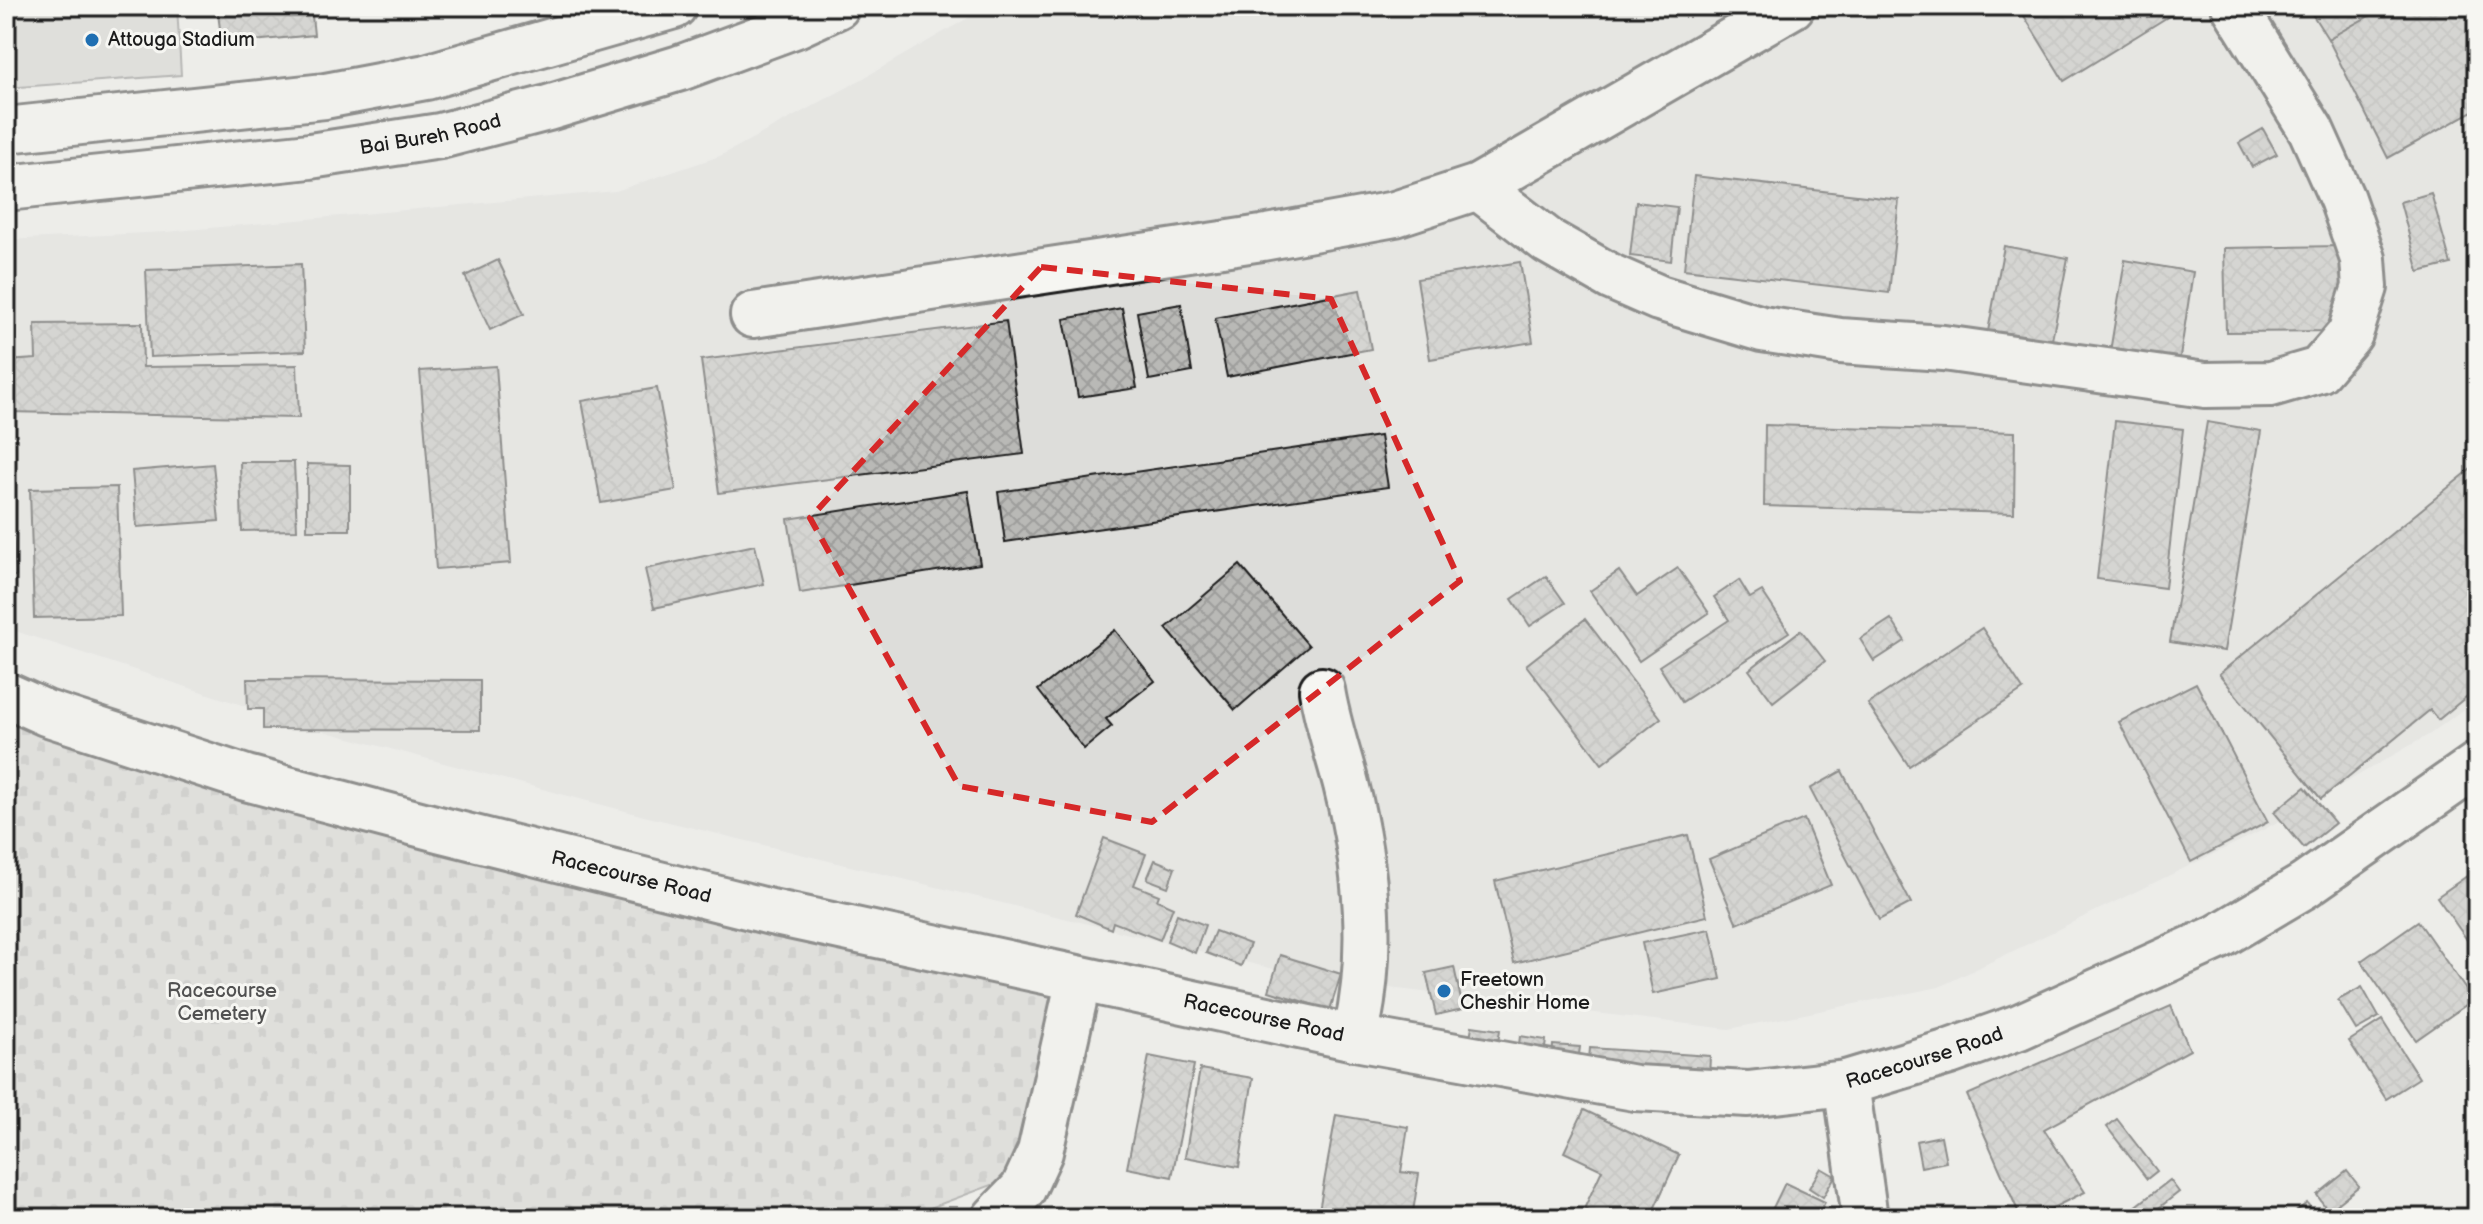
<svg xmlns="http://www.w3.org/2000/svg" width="2483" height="1224" font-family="'Balsamiq Sans',sans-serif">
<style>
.built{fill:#ddddda}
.cemetery{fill:url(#cemetery-stones);stroke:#757574;stroke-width:2}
.park{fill:#cececb;stroke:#757574;stroke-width:2}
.building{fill:url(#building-cross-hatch);stroke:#1c1c1c;stroke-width:2}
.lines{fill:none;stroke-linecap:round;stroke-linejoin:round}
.minor-casing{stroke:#1c1c1c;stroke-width:50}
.highway-casing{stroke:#1c1c1c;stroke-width:50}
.minor{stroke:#f6f6f2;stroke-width:44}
.highway{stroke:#f6f6f2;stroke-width:44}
.marked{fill:none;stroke:#d62828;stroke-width:6;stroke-dasharray:16 10;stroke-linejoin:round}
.poi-dot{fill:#1f6fb2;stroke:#f6f6f2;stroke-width:3}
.labels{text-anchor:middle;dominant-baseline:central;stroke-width:6;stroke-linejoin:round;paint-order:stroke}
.poi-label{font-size:20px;fill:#1c1c1c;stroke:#f6f6f2;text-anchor:start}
.street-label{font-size:20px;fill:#1c1c1c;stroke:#f6f6f2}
.park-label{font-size:20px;fill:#515151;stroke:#f6f6f2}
</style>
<defs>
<pattern id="cemetery-stones" width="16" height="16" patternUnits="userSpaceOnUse" patternTransform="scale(2)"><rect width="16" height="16" fill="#cececb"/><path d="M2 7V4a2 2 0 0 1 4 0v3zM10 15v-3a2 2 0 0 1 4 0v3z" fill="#b0b0ae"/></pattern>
<pattern id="building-cross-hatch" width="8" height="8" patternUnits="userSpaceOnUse" patternTransform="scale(2)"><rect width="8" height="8" fill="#b9b9b6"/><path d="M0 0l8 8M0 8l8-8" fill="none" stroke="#9e9e9c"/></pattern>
</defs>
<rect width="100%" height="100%" fill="#edede9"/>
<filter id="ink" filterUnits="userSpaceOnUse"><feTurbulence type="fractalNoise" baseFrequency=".0125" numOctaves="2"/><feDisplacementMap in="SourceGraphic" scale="16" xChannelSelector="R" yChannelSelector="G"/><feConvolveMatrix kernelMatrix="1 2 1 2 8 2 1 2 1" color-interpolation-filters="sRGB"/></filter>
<g filter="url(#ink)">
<polygon class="built" points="989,6 2477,6 2477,699 2430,734 2265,829 1939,987 1729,1029 1315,979 648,817 319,730 6,628 6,240 166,232 616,191 720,156 848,87"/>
<polygon class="cemetery" points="6,694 1089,993 1054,1162 903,1218 6,1218"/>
<polygon class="park" points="6,6 177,6 181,75 6,88"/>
<g class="building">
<polygon points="217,6 311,6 314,35 222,44"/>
<polygon points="2018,6 2170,6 2174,13 2064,81"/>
<polygon points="2307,6 2387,6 2328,39"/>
<polygon points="2387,6 2477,6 2477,109 2388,158 2328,39"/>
<polygon points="2263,129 2277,154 2252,167 2239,143"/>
<polygon points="1694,176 1899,200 1889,293 1684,269"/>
<polygon points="2431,193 2451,264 2419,272 2400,202"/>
<polygon points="1636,202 1677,207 1671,261 1630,256"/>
<polygon points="2004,246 2068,258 2049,355 1986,342"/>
<polygon points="2341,246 2343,331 2226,332 2224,248"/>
<polygon points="498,260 524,314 490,330 465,276"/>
<polygon points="2125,260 2193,272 2178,370 2109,358"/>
<polygon points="1520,262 1533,342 1430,359 1417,279"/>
<polygon points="301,264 305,351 150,357 146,270"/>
<polygon points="1360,290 1371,349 1227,377 1215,318"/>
<polygon points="1181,304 1192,372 1149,380 1137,312"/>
<polygon points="1122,308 1137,388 1078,397 1064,319"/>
<polygon points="1006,321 1024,454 719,493 701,360"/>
<polygon points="142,323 143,367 297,365 299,418 8,412 7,361 36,359 35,324"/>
<polygon points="496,366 511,563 436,569 420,371"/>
<polygon points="657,388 676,490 601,503 582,401"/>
<polygon points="2115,421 2183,429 2165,588 2097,579"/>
<polygon points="2207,422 2261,431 2224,651 2170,642"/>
<polygon points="1765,425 2015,432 2014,513 1764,506"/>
<polygon points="1380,436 1388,487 1005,542 998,492"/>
<polygon points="240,462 294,462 297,530 242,531"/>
<polygon points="213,464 219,521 137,527 132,471"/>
<polygon points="307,464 350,465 350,530 307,530"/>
<polygon points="2476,465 2477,536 2472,540 2477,546 2477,688 2438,720 2430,710 2321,799 2219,674"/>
<polygon points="117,487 121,616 34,618 30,489"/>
<polygon points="968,491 980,564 800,593 788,519"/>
<polygon points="11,498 16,576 6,576 6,499"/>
<polygon points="755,545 764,584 654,608 645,569"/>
<polygon points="1240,565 1309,646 1235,710 1166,628"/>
<polygon points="1678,568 1709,613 1639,661 1590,591 1619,571 1637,596"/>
<polygon points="1546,576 1565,603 1530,626 1512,599"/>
<polygon points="1739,580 1750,598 1762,591 1789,632 1682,702 1659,666 1729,620 1714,597"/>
<polygon points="1585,619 1661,718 1602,764 1526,665"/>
<polygon points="1891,619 1905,641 1874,661 1860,639"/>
<polygon points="1982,628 2023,690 1909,766 1868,704"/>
<polygon points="1115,630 1155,681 1106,719 1112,726 1084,749 1038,690"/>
<polygon points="1801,630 1825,661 1773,702 1749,670"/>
<polygon points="247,679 480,680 480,730 263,729 263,709 248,709"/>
<polygon points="2196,683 2268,822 2191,862 2119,722"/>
<polygon points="1842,771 1911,903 1879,920 1810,789"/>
<polygon points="2305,787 2335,823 2304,848 2274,812"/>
<polygon points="1804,819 1831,885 1737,924 1709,859"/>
<polygon points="1688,835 1707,916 1514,963 1495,881"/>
<polygon points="1104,838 1146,854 1134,885 1159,895 1157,900 1173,907 1160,940 1113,922 1111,929 1076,914"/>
<polygon points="1155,860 1175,868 1168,887 1147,879"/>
<polygon points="2477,869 2477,954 2437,897"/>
<polygon points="1177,914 1205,925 1195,953 1167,941"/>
<polygon points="2418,921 2473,1000 2416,1040 2361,961"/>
<polygon points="1710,929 1721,979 1653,994 1642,943"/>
<polygon points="1215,931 1250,944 1241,966 1206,953"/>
<polygon points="1280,955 1341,974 1330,1010 1269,991"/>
<polygon points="1454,967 1463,1009 1436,1015 1426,973"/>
<polygon points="2362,987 2379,1017 2356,1030 2338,1000"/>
<polygon points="2171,1006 2190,1050 2044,1129 2085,1192 2032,1218 2021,1218 1967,1095"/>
<polygon points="2382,1020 2419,1078 2386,1099 2349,1041"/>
<polygon points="1472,1026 1500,1030 1497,1048 1469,1044"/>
<polygon points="1520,1036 1546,1040 1544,1056 1518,1053"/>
<polygon points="1553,1045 1580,1047 1578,1062 1552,1059"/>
<polygon points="1590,1048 1710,1056 1709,1078 1588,1071"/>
<polygon points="1149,1056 1194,1065 1172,1177 1127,1168"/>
<polygon points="1200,1069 1253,1078 1239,1167 1185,1157"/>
<polygon points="1584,1110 1679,1155 1650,1218 1603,1218 1584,1209 1602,1170 1564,1152"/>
<polygon points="1336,1115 1408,1127 1401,1172 1419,1174 1412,1218 1393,1215 1392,1218 1318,1216"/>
<polygon points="2117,1119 2157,1171 2147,1179 2107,1127"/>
<polygon points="1941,1136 1946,1162 1921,1167 1916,1141"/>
<polygon points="1821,1168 1835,1176 1823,1197 1809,1188"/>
<polygon points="2347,1171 2359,1186 2328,1211 2317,1195"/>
<polygon points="2170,1180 2179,1192 2146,1218 2121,1218"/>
<polygon points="1785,1183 1825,1202 1817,1218 1768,1218"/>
<polygon points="2307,1203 2318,1217 2316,1218 2288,1218"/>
</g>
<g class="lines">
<defs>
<g id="minor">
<polyline points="1478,187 1548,241 1611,277 1659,298 1762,329 1840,341 1943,348 2205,385 2271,384 2319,370 2350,334 2365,287 2363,259 2342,199 2311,130 2234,6"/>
<polyline points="753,315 1262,238 1395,214 1478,187 1792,6"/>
<path d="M1322 690C1327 722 1338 753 1346 784 1367 869 1375 953 1355 1038"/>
<path id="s1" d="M6 695 46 713 246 778 442 830 771 912 1355 1038 1635 1088 1748 1094 1846 1083 1949 1052 2019 1027 2218 937 2304 886 2477 765"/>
<polyline points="1846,1083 1865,1218"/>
<polyline points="995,1218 1023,1189 1040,1152 1079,979"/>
</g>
<g id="highway">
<polyline points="6,130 325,96 426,77 674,6"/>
<path id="s2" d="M6 188 310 156 440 136 548 108 680 68 796 25 837 6"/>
</g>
</defs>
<use href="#minor" class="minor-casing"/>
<use href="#highway" class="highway-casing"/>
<use href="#minor" class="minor"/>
<use href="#highway" class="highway"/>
</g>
</g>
<path d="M0 0H2483V1224H0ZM1041 267 1331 299 1460 581 1152 822 959 786 810 518Z" fill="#edede9" fill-opacity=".55" fill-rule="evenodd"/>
<path class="marked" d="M1041 267 1331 299 1460 581 1152 822 959 786 810 518Z"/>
<g class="poi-dot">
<circle cx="92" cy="40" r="8"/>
<circle cx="1444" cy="991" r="8"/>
</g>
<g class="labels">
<g class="poi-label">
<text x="108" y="40">Attouga Stadium</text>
<text x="1460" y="980">Freetown<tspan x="1460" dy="23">Cheshir Home</tspan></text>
</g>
<g class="street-label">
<text stroke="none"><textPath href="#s2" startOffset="428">Bai Bureh Road</textPath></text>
<text stroke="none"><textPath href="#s1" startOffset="652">Racecourse Road</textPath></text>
<text stroke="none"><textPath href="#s1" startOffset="1300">Racecourse Road</textPath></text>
<text stroke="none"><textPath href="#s1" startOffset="1972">Racecourse Road</textPath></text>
</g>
<g class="park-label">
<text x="222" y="991">Racecourse<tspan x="222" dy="23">Cemetery</tspan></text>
</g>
</g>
<rect width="2483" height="1224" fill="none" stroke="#f6f6f2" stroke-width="32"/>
<rect x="16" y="16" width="2451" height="1192" fill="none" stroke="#1c1c1c" stroke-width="3" filter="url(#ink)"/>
</svg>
